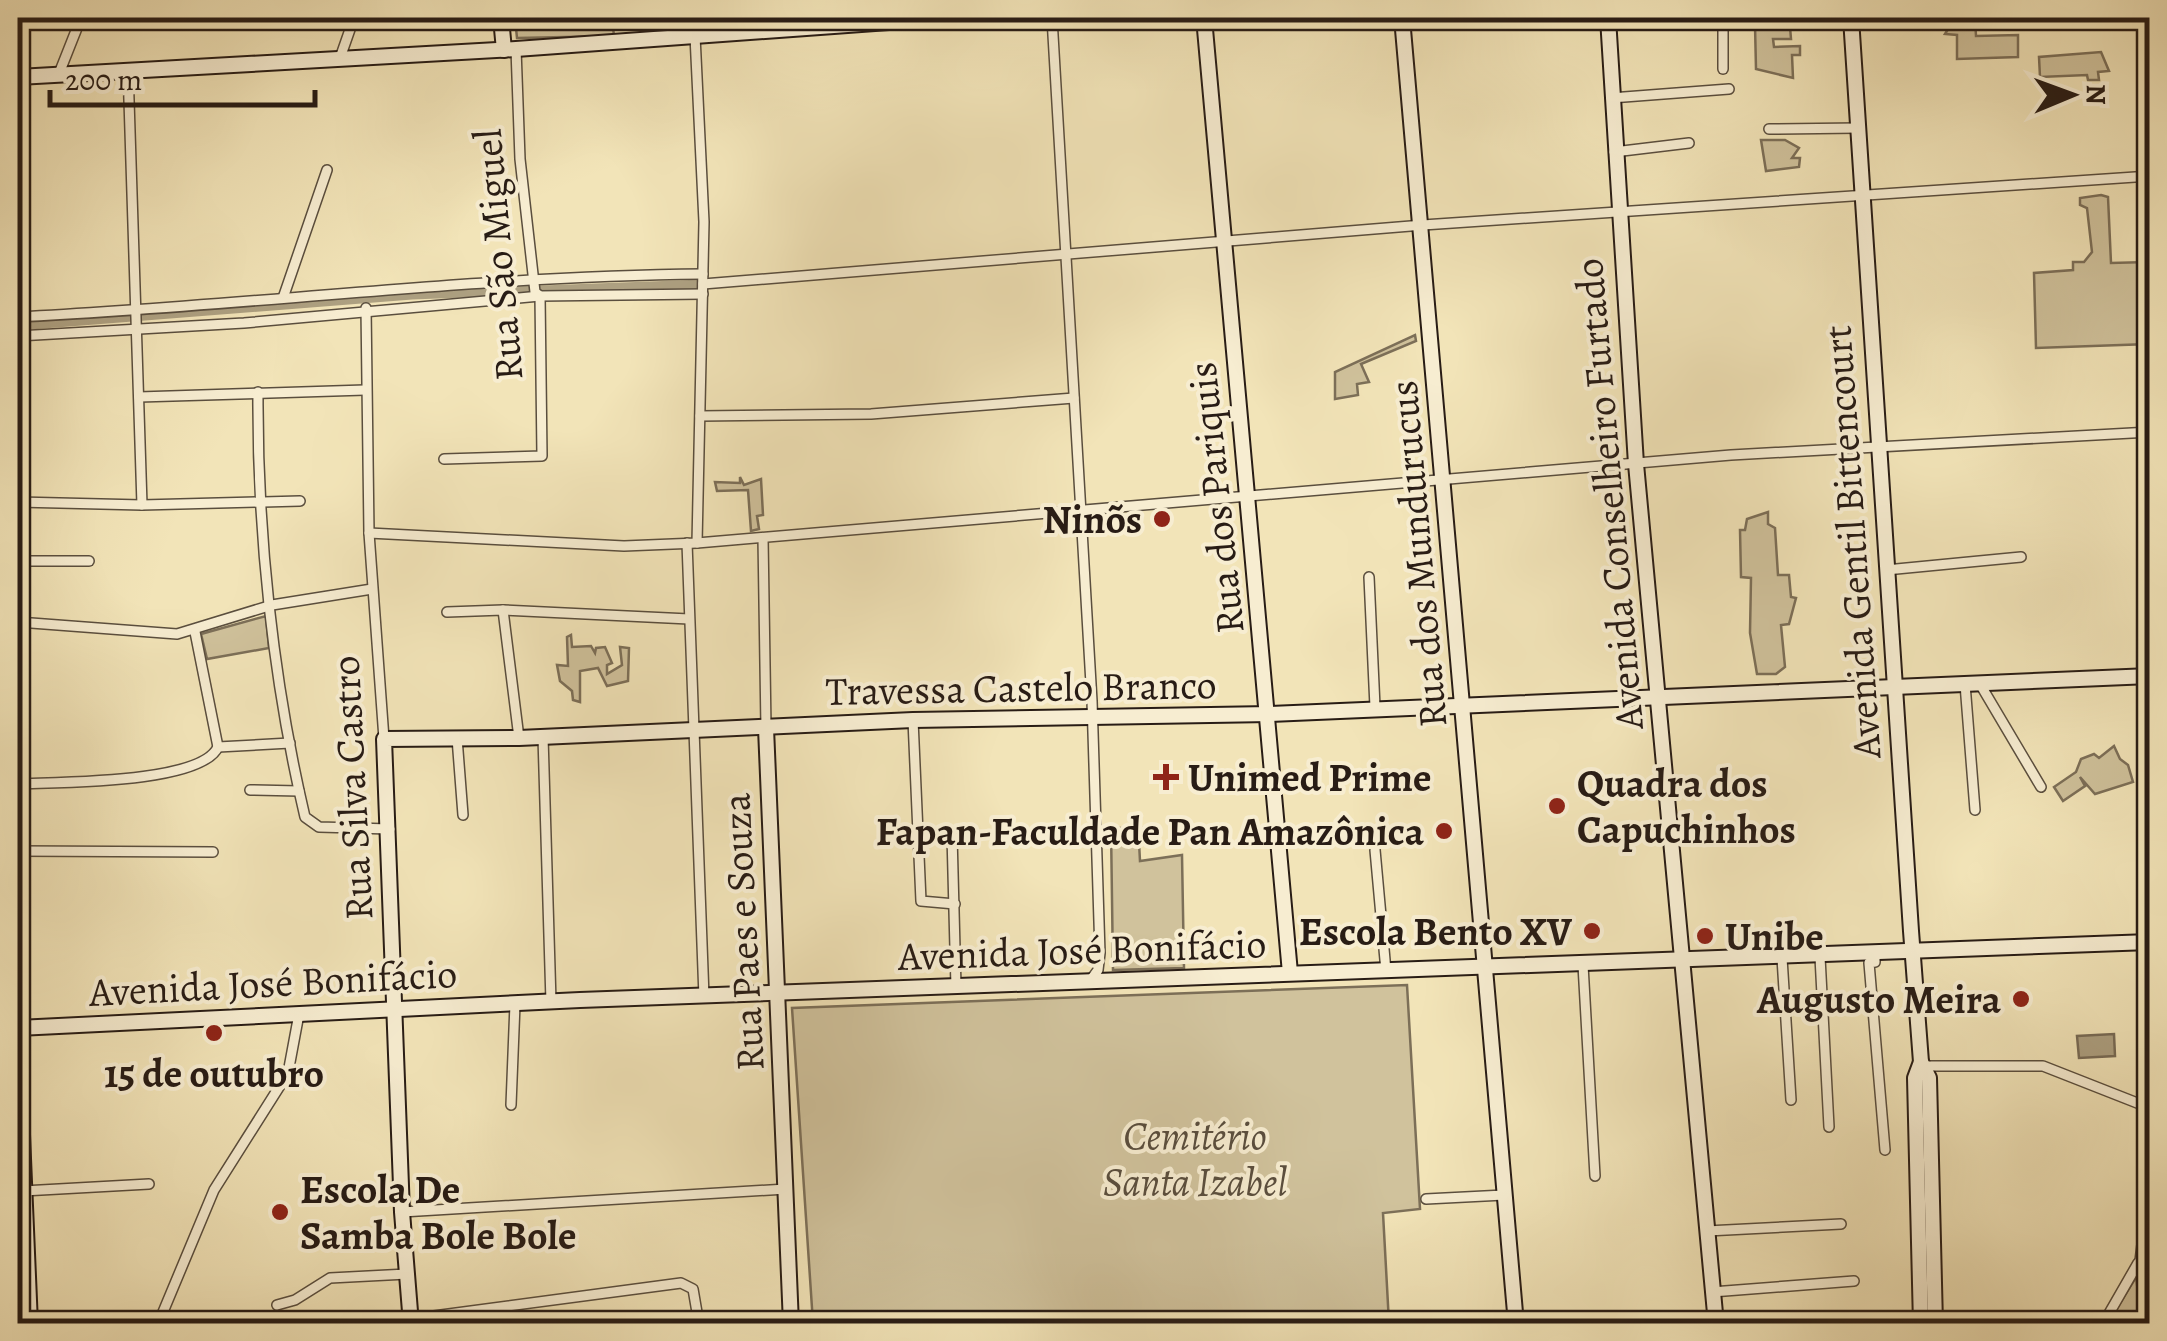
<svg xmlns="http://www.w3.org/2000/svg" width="2167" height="1341" font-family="Alegreya,serif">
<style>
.green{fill:#d0c29c;stroke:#7c6f58;stroke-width:2.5}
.water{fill:#ada081;stroke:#786b56;stroke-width:2.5}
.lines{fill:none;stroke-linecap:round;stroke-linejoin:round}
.canal{stroke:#ada081;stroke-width:9}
.street-casing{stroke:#5a4e3e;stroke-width:12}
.secondary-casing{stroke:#281c15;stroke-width:18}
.street{stroke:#f7edd1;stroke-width:9}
.secondary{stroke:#f7edd1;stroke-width:14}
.poi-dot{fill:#8f2418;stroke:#f7edd1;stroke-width:4}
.labels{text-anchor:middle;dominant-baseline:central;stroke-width:8;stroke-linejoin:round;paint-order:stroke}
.street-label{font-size:40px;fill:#281c15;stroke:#f7edd1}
.poi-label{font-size:40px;font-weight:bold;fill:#281c15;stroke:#f7edd1;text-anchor:end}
.park-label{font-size:40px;font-style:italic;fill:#5a4e3e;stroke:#f7edd1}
</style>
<rect width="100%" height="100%" fill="#f2e4b8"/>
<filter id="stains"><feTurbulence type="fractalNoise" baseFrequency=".002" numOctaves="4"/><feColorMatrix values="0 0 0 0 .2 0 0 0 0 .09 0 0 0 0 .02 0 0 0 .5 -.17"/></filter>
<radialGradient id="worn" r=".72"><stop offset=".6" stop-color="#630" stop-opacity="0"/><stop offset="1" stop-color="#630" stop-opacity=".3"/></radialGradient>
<g class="green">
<polygon points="515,18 612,18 614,36 517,38"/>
<polygon points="1955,18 1975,18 1976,36 2018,35 2018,57 1957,59 1957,35 1945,34"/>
<polygon points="1755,25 1790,27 1791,39 1773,39 1774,47 1800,46 1800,55 1792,55 1793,78 1756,69"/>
<polygon points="2101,52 2109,71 2098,72 2099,80 2088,80 2087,75 2040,77 2039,57"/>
<polygon points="1761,140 1785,140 1799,148 1792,158 1800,158 1799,167 1766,171"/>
<polygon points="2101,195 2108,197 2111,263 2148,262 2149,267 2149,344 2036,348 2034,273 2073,270 2073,262 2084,262 2092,252 2087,208 2080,205 2080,198"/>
<polygon points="1415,335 1416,341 1361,364 1369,382 1357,384 1358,395 1335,399 1335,372"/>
<polygon points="740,477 744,485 761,479 763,515 757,516 759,529 751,531 748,490 717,491 715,482 740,483"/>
<polygon points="1768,512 1768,524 1775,528 1778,575 1789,575 1791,597 1796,598 1789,624 1781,625 1785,667 1776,674 1757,674 1750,633 1751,578 1741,577 1740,530 1745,530 1747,519"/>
<polygon points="266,616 269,648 207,659 201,634"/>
<polygon points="571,635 572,647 591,646 595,653 596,648 605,647 612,663 607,665 607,674 622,665 620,647 629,648 628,681 607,686 598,668 580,671 580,702 573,700 572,691 560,681 557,665 568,666 567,637"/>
<polygon points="2114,746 2120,759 2128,765 2133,782 2095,794 2080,777 2085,786 2063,801 2054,787 2076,772 2081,759 2094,754 2099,758"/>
<polygon points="1111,828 1150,828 1151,841 1139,842 1140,861 1182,855 1184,968 1113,970"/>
<polygon points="1407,985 1420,1209 1383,1213 1389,1323 813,1323 792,1008"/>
<polygon points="2138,1274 2141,1323 2107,1324"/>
</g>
<polygon class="water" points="2114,1034 2115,1056 2079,1058 2077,1036"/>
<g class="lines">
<polyline class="canal" points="18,326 412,295 703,284"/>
<defs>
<g id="street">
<polyline points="1052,18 1092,701 1100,953 1098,970 1090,981"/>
<polyline points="1723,18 1723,69"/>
<polyline points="695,36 704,222 697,543"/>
<polyline points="340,58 354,18"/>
<polyline points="128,69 142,505"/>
<polyline points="58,76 81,18"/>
<polyline points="1611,98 1729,89"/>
<polyline points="1769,129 1858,128"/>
<polyline points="1614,152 1689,143"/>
<polyline points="703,284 1423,225 2150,176"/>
<polyline points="283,298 327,170"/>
<polyline points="366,308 369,533 384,739"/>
<path d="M18 317C247 306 474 276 703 274"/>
<polyline points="18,336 244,323 540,296 703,294"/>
<path d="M258 392C257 532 273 681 305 817L319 827 390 829"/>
<polyline points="139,397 365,390"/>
<polyline points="700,416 871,414 1074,398"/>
<polyline points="444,459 542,456 540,296 535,292 520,159 516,49"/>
<polyline points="18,502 142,505 300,501"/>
<polyline points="369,533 624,546 697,543 1731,455 2150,432"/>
<polyline points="763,538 766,728"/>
<polyline points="687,543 704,997"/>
<polyline points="18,561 89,561"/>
<polyline points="1886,570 2021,557"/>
<polyline points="1369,577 1375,707"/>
<polyline points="503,610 519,738"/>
<polyline points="447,612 503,610 689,619"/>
<polyline points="18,622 177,634 272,605 372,589"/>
<polyline points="195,632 218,747"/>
<polyline points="1965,684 1975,810"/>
<polyline points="1980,684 2041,787"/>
<polyline points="913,720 921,901 955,904"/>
<polyline points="543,737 551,1002"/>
<polyline points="457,738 463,815"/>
<polyline points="218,747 290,743"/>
<path d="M18 784C56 782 201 784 218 747"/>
<polyline points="250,790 299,791"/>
<polyline points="952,835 956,987"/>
<polyline points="1375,850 1386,971"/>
<polyline points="18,851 213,852"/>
<polyline points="1875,954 1875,962 1869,963 1885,1150"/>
<polyline points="1820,957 1829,1127"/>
<polyline points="1782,958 1791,1100"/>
<polyline points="1583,965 1595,1176"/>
<polyline points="1921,1066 2043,1066 2150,1108"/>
<polyline points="511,1105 515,1004"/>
<polyline points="23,1191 149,1184"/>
<polyline points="1426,1199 1504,1195"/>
<polyline points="402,1212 786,1189"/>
<polyline points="1707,1231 1841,1224"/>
<polyline points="1712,1292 1854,1281"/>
<polyline points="277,1305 295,1300 330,1278 407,1274"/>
<polyline points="411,1319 681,1283 693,1289 699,1324"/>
<polyline points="158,1324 214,1190 288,1073 299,1014"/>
<polyline points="2103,1324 2138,1263"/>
<polyline points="2145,1324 2140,1261 2150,1180"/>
</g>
<g id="secondary">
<polyline points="501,18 504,50"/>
<polyline points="1204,18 1290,973"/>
<polyline points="1402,18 1516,1324"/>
<polyline points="1608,18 1636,464 1716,1324"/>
<polyline points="1851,18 1911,931 1921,1062 1929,1078 1935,1324"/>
<polyline points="18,77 516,49 944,18"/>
<polyline points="766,728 791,1324"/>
<polyline points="18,1028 580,1000 2150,942"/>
<polyline points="18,1040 30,1324"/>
<polyline points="411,1324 402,1212 384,739 519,738 913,720 1270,714 2150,676"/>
<polyline points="1921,1324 1915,1078 1921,1062"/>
</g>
</defs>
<use href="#street" class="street-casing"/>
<use href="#secondary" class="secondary-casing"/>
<use href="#street" class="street"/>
<use href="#secondary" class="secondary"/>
</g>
<g class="poi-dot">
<circle cx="1162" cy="519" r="10"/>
<path d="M1161 762h10v10h10v10h-10v10h-10v-10h-10v-10h10z"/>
<circle cx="1557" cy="806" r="10"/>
<circle cx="1444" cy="831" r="10"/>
<circle cx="1592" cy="931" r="10"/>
<circle cx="1705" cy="936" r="10"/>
<circle cx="2021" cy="999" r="10"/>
<circle cx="214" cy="1033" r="10"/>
<circle cx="280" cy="1212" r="10"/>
</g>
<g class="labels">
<g class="street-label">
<text transform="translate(498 255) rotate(-95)">Rua São Miguel</text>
<text transform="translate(1609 494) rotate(-95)">Avenida Conselheiro Furtado</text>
<text transform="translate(1216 498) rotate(-96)">Rua dos Pariquis</text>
<text transform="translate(1852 542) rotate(-94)">Avenida Gentil Bittencourt</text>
<text transform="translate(1418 554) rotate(-95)">Rua dos Mundurucus</text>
<text transform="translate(1021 688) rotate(-1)">Travessa Castelo Branco</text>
<text transform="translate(352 788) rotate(-93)">Rua Silva Castro</text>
<text transform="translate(743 932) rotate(-93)">Rua Paes e Souza</text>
<text transform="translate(1082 950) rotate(-2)">Avenida José Bonifácio</text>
<text transform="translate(273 983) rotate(-3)">Avenida José Bonifácio</text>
</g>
<g class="poi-label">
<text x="1142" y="519">Ninõs</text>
<text x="1188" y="777" text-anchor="start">Unimed Prime</text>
<text x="1577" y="783" text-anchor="start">Quadra dos<tspan x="1577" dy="46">Capuchinhos</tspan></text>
<text x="1424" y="831">Fapan-Faculdade Pan Amazônica</text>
<text x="1572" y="931">Escola Bento XV</text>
<text x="1725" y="936" text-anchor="start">Unibe</text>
<text x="2001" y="999">Augusto Meira</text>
<text x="214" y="1073" text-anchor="middle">15 de outubro</text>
<text x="300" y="1189" text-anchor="start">Escola De<tspan x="300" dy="46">Samba Bole Bole</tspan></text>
</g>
<g class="park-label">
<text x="1195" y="1136">Cemitério<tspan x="1195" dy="46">Santa Izabel</tspan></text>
</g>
</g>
<rect width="2167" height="1341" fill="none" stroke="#f2e4b8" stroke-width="60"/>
<rect x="20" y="20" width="2127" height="1301" fill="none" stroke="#281c15" stroke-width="5"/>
<rect x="30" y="30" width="2107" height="1281" fill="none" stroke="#281c15" stroke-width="2.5"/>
<g transform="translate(2072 95) rotate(89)" stroke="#f7edd1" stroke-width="8" paint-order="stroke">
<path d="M0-8L18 38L0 25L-18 38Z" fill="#281c15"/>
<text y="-15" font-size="28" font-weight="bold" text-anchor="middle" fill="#281c15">N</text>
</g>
<path d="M50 90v15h265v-15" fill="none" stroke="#281c15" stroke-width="5"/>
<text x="65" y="90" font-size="30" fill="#281c15" stroke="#f7edd1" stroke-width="8" paint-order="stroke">200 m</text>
<rect width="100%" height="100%" filter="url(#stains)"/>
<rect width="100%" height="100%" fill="url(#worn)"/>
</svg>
